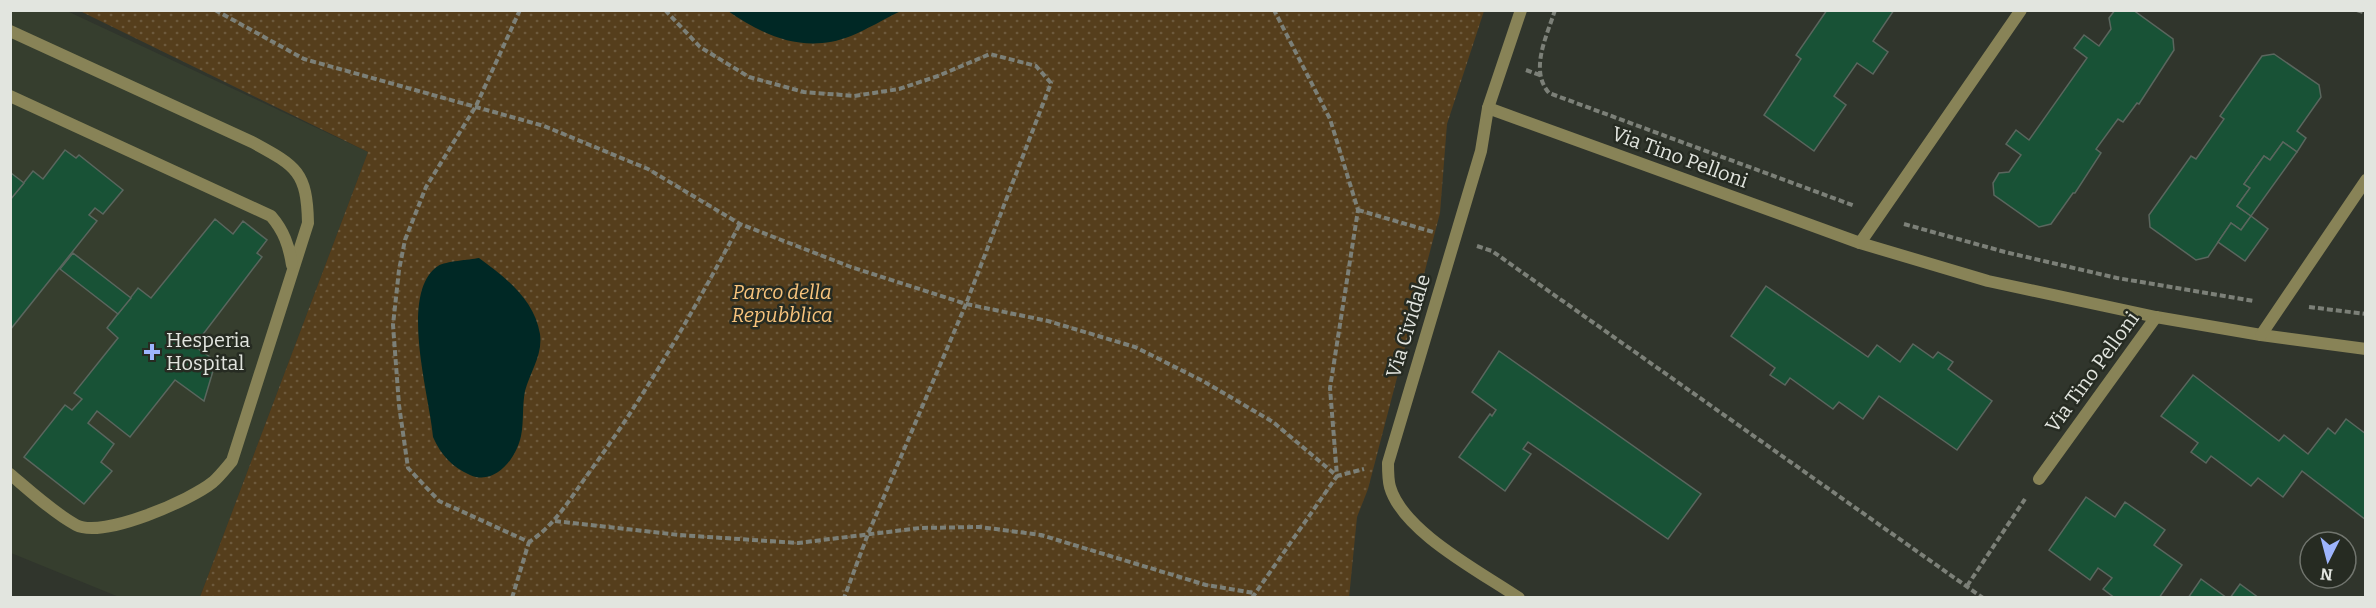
<svg xmlns="http://www.w3.org/2000/svg" width="2376" height="608" font-family="Bitter,serif">
<style>
.built{fill:#363e2e}
.green{fill:url(#green-dots)}
.water{fill:#002825}
.building{fill:#185236;stroke:#5a665e;stroke-width:1.5}
.lines{fill:none;stroke-linecap:round;stroke-linejoin:round}
.path{stroke:#7c8078;stroke-width:4;stroke-dasharray:6 3;stroke-linecap:butt}
.lane{stroke:#888357;stroke-width:12}
.street{stroke:#888357;stroke-width:12}
.poi-dot{fill:#9db4fd;stroke:#262b22;stroke-width:2}
.labels{text-anchor:middle;dominant-baseline:central;stroke-width:5;stroke-linejoin:round;paint-order:stroke}
.street-label{font-size:20px;fill:#e2e5df;stroke:#262b22}
.park-label{font-size:20px;font-style:italic;fill:#f8c47d;stroke:#262b22}
.poi-label{font-size:20px;fill:#e2e5df;stroke:#262b22;text-anchor:start}
</style>
<defs>
<pattern id="green-dots" width="8" height="8" patternUnits="userSpaceOnUse" patternTransform="scale(1.5)"><rect width="8" height="8" fill="#553e1c"/><path d="M2 2h.1M6 6h.1" fill="none" stroke="#6d5a3d" stroke-width="1.8" stroke-linecap="round"/></pattern>
</defs>
<rect width="100%" height="100%" fill="#30352c"/>
<polygon class="built" points="10,11 67,11 368,152 200,597 119,597 11,553"/>
<polygon class="green" points="80,11 1484,11 1447,124 1440,213 1368,489 1357,517 1349,598 200,597 368,152"/>
<g class="water">
<path d="M728 11H901C884 19 868 29 851 36 805 54 766 37 728 11Z"/>
<path d="M479 258C506 278 534 299 540 334 543 355 530 372 525 391 522 406 524 422 521 436 516 459 495 486 470 475 452 467 441 455 433 437 430 397 398 293 438 266 446 261 469 260 479 258Z"/>
</g>
<g class="building">
<polygon points="1827,10 1894,10 1873,41 1888,52 1873,74 1857,63 1834,96 1846,105 1814,151 1764,115 1801,59 1796,55"/>
<polygon points="2115,10 2133,10 2173,39 2174,50 2139,104 2137,103 2123,122 2118,119 2096,149 2101,153 2075,193 2073,193 2051,224 2039,227 1994,195 1993,183 1999,173 2009,172 2021,155 2006,144 2016,130 2029,140 2087,58 2074,48 2084,35 2099,46 2111,29 2109,18"/>
<polygon points="2274,54 2319,85 2321,97 2297,131 2306,138 2297,152 2283,142 2270,160 2264,156 2244,184 2250,188 2237,206 2251,216 2241,230 2231,223 2208,257 2196,260 2150,227 2149,215 2191,156 2196,159 2224,119 2220,116 2262,56"/>
<polygon points="2283,142 2297,152 2251,216 2237,206 2250,188 2244,184 2264,156 2270,160"/>
<polygon points="65,150 76,158 79,155 123,190 103,214 95,208 89,215 97,221 10,330 10,200 33,171 43,179"/>
<polygon points="11,173 24,183 10,200 10,174"/>
<polygon points="2251,216 2268,229 2245,261 2218,242 2231,223 2241,230"/>
<polygon points="215,219 233,234 243,221 267,240 257,253 262,257 194,346 216,361 204,401 175,380 130,437 97,411 88,423 114,444 101,462 112,471 84,504 24,457 65,405 72,410 82,399 74,393 118,338 107,328 138,288 151,298"/>
<polygon points="73,253 131,298 118,314 60,269"/>
<polygon points="1766,286 1868,357 1877,345 1900,362 1913,344 1933,358 1938,352 1953,362 1948,369 1992,401 1957,450 1879,396 1863,419 1839,402 1833,409 1790,378 1785,385 1770,375 1775,368 1731,336"/>
<polygon points="1499,351 1701,494 1668,539 1528,442 1523,449 1531,454 1505,491 1459,457 1490,414 1492,416 1496,410 1472,392"/>
<polygon points="2193,375 2279,441 2284,435 2308,454 2328,428 2335,434 2346,419 2366,434 2366,520 2302,471 2283,497 2258,478 2251,486 2211,456 2206,463 2191,452 2198,443 2161,416"/>
<polygon points="2086,497 2115,517 2125,502 2165,530 2154,545 2182,565 2159,598 2115,598 2103,589 2112,578 2098,568 2090,580 2049,550"/>
<polygon points="2201,579 2227,598 2188,598"/>
<polygon points="2240,584 2259,598 2230,598"/>
</g>
<g class="lines">
<g class="path">
<polyline points="215,10 304,59 544,126 648,169 740,224 851,267 966,304 868,534 844,598"/>
<path d="M520 10 476 106 426 187 405 240 399 270 393 325 399 405 408 468 439 501 529 542C555 525 570 499 588 474 646 395 694 310 740 224"/>
<polyline points="665,10 700,47 749,77 804,92 854,96 899,89 938,76 990,54 1036,66 1051,83 966,304 1048,321 1135,347 1203,381 1273,422 1337,476 1364,469"/>
<path d="M1555 10C1547 36 1529 70 1549 93L1855 206"/>
<polyline points="2357,10 2366,13"/>
<polyline points="1526,70 1540,75"/>
<polyline points="1358,210 1433,232"/>
<polyline points="1904,224 2005,252 2117,278 2254,301"/>
<polyline points="1477,246 1492,251 1983,598"/>
<polyline points="2309,307 2366,314"/>
<polyline points="555,521 679,535 798,543 920,528 980,527 1041,535 1206,585 1254,593"/>
<polyline points="1967,586 2025,499"/>
<polyline points="512,598 529,542"/>
<polyline points="1252,598 1337,476 1330,388 1358,210 1330,119 1274,10"/>
</g>
<g class="lane">
<path d="M10 31 252 142C296 166 307 171 308 223L232 461C226 468 220 476 213 482 191 500 103 539 76 525 54 513 30 491 10 474"/>
<path d="M10 96 271 216C284 231 289 246 292 265"/>
</g>
<g class="street">
<polyline points="1488,108 1860,243 1988,281 2156,317 2261,335 2366,349"/>
<polyline points="1860,243 2021,10"/>
<polyline points="2261,335 2366,180"/>
<polyline points="2039,479 2156,317"/>
<path d="M1519 598C1481 572 1403 532 1390 487 1388 480 1388 471 1388 463L1481 151 1488 108 1521 10"/>
</g>
</g>
<path class="poi-dot" d="M149 343h6v6h6v6h-6v6h-6v-6h-6v-6h6z"/>
<g class="labels">
<g class="street-label">
<text transform="translate(1680 157) rotate(20)">Via Tino Pelloni</text>
<text transform="translate(1408 326) rotate(-73)">Via Cividale</text>
<text transform="translate(2092 372) rotate(-54)">Via Tino Pelloni</text>
</g>
<g class="park-label">
<text x="782" y="292">Parco della<tspan x="782" dy="23">Repubblica</tspan></text>
</g>
<g class="poi-label">
<text x="166" y="340">Hesperia<tspan x="166" dy="23">Hospital</tspan></text>
</g>
</g>
<rect width="2376" height="608" fill="none" stroke="#e2e5df" stroke-width="24"/>
<g transform="translate(2328 560) rotate(186)"><circle r="28" fill="#262b22" stroke="#71756e" stroke-width="1.5"/>
<path d="M0-4.5L10 22L0 15L-10 22Z" fill="#9db4fd"/>
<text y="-9" font-size="16" font-weight="bold" text-anchor="middle" fill="#e2e5df">N</text>
</g>
</svg>
